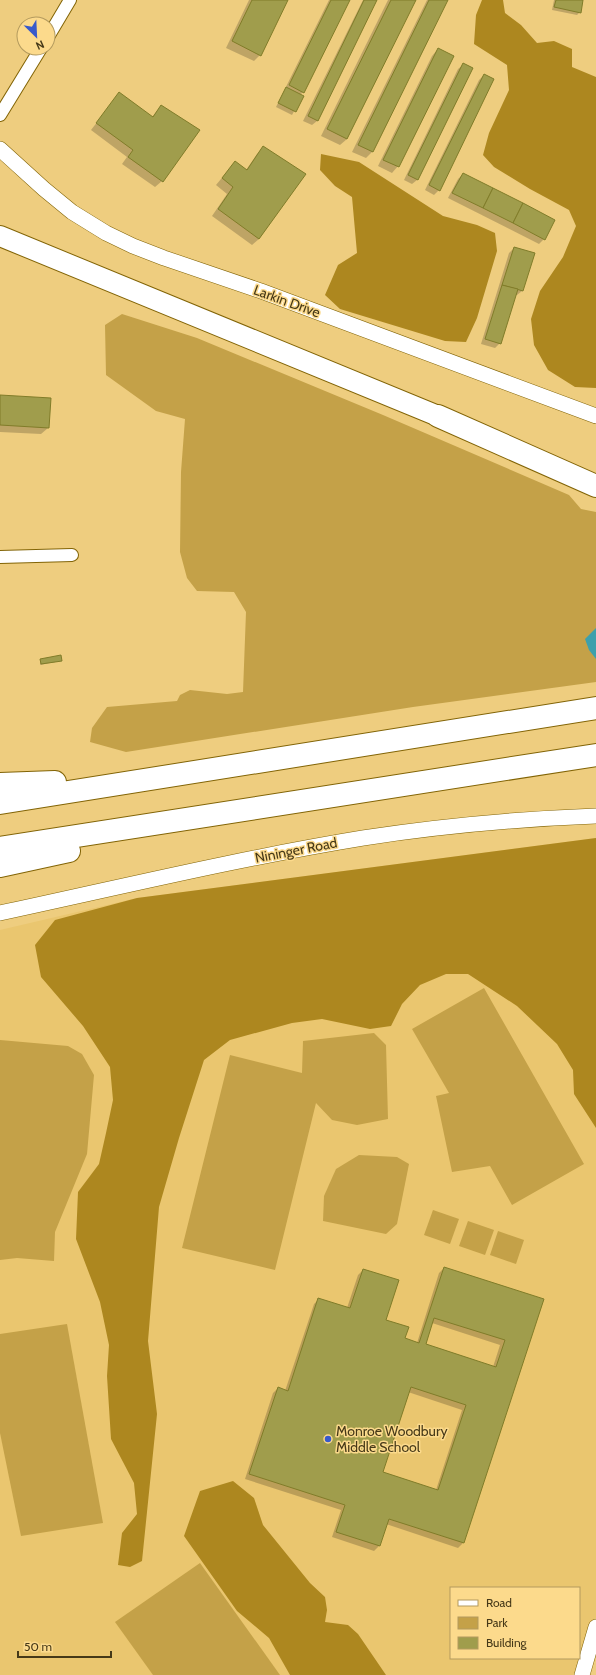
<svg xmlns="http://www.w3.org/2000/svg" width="596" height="1675" font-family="Cabin,sans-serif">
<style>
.built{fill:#eac66f;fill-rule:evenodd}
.green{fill:#c4a148}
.forest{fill:#ad871f}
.water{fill:#3da0ac}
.shadow{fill:#0003;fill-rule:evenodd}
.building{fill:#a09d4c;stroke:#807c29;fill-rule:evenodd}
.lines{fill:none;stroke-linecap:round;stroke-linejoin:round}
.minor-casing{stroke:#826406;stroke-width:14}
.tertiary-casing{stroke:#826406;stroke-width:16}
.trunk-casing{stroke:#826406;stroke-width:22}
.motorway-casing{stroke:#826406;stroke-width:24}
.minor{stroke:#fff;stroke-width:12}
.tertiary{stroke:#fff;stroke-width:15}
.trunk{stroke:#fff;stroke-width:20}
.motorway{stroke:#fff;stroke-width:22}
.poi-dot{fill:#385acb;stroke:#fcda8c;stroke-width:1.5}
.labels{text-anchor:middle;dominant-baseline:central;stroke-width:3;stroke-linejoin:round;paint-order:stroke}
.street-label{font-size:14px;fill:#463918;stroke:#fcda8c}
.poi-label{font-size:14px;fill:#463918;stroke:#fcda8c;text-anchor:start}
</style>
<rect width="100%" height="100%" fill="#eecd7f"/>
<path class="built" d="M596 838V1656L590 1675H0V930L137 898ZM451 1588H579V1658H451Z"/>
<g class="green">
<polygon points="122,314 197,338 383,415 569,495 581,509 596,512 596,682 413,707 126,752 90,742 92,728 107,707 177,701 180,695 190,690 227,694 243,692 246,612 234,592 197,591 187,578 180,552 181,472 185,419 156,411 106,375 105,325"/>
<polygon points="484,988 584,1164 512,1205 490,1166 452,1172 436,1096 449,1093 412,1029"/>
<polygon points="374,1033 386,1045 388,1119 357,1125 332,1120 316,1103 275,1270 182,1248 230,1055 302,1073 303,1041"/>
<polygon points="0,1040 68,1046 82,1054 94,1075 87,1154 55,1232 54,1261 17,1258 0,1260"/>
<polygon points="359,1155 397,1157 409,1164 397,1224 386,1234 323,1221 324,1196 336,1169"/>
<polygon points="433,1210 459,1219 450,1244 424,1235"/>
<polygon points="468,1221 494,1230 485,1255 459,1246"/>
<polygon points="498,1231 524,1240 516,1264 490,1255"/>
<polygon points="67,1324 103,1523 21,1536 0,1433 0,1334"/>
<polygon points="200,1563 280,1675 153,1675 115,1622"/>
</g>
<g class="forest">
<polygon points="482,0 503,0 505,13 521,25 537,43 554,41 572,49 572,67 596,77 596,388 575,387 548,370 534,345 531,319 540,291 563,257 576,226 569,210 530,189 494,167 483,155 489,133 509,90 507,65 474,44 476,15"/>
<polygon points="321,154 359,162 443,216 477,225 495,233 497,251 477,318 466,342 445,341 340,309 325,295 338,265 357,253 352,197 335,186 320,170"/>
<polygon points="596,838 596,1128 574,1094 573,1070 557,1044 517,1006 468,974 446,974 420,985 402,1004 391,1026 370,1029 322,1019 292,1023 230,1040 204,1060 179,1138 159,1207 148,1341 157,1414 142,1561 130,1567 118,1565 122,1533 137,1514 134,1483 111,1439 107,1376 109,1345 100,1302 76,1239 78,1192 99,1164 106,1133 113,1100 110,1067 83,1026 41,977 35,945 55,920 137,898"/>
<polygon points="233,1481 254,1498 263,1525 310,1583 325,1597 327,1610 325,1622 348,1625 358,1634 386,1675 290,1675 269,1638 237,1611 184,1536 200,1491"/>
</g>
<polygon class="water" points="596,628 596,659 589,650 585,639"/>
<g class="shadow">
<polygon points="249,0 287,0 260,55 254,61 226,48"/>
<polygon points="329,0 349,0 303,92 300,95 302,97 292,115 276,107"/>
<polygon points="363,0 376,0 317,121 312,125 303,121"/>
<polygon points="388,0 415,0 347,139 340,145 321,136"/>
<polygon points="427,0 447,0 372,152 366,158 352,152"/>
<polygon points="554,0 582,0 580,12 577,15 552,10"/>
<polygon points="438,49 398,166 392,173 378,166 432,56"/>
<polygon points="463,65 472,69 417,180 412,184 404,180 458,69"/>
<polygon points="484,75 439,190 434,195 425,190 479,80"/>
<polygon points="119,94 152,117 161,106 162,181 155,187 122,164 127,157 91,130"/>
<polygon points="263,148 304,174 259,239 252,245 212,216 227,194 216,185 235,162 246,170 257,154"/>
<polygon points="463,174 544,239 539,244 448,198 458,179"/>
<polygon points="514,248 522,291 517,295 515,295 500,343 495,348 481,344 509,253"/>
<polygon points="0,396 48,428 41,434 0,432"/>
<polygon points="40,660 61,661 40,665"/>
<path d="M444 1268 542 1300 463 1543 458 1548 386 1524 379 1546 374 1551 332 1537 341 1510 245 1479 273 1393 278 1388 285 1391 314 1304 319 1299 347 1308 358 1275 363 1270 385 1320 404 1339 417 1343 439 1273ZM432 1323 500 1345 493 1367 424 1345ZM408 1392 462 1410 436 1490 382 1473Z"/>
</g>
<g class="building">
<polygon points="252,0 288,0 261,56 232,41"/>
<polygon points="331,0 350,0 304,93 289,85"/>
<polygon points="364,0 377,0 318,121 308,116"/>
<polygon points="391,0 416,0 347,139 327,129"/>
<polygon points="429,0 448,0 373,152 358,145"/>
<polygon points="556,0 583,0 581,13 554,7"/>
<polygon points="438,48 454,56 399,167 383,160"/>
<polygon points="463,63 473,68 418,180 408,175"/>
<polygon points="484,74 494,79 440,191 429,185"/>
<polygon points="286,87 304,96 296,112 278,103"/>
<polygon points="119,92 153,117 161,105 200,130 163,182 128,157 133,150 96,123"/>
<polygon points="263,146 306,174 259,239 218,209 233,187 222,178 235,161 247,170"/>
<polygon points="463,173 493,188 483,208 452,193"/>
<polygon points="493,188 523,203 513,223 483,208"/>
<polygon points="523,203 555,220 545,240 513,223"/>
<polygon points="514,247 535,253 523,291 502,285"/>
<polygon points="502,285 518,289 501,344 485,339"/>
<polygon points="0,395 51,398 49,428 0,425"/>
<polygon points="61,655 62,661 41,664 40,659"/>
<path d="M444 1267 544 1299 464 1543 389 1519 380 1546 336 1532 345 1505 249 1474 278 1387 288 1391 318 1298 350 1308 363 1269 399 1280 386 1320 409 1327 405 1338 419 1343ZM434 1318 505 1340 496 1367 426 1344ZM411 1387 466 1405 438 1490 383 1472Z"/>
</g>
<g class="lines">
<defs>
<g id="minor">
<polyline points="48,37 70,0"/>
<polyline points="0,115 41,48"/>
<polyline points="0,557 72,555"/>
</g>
<g id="tertiary">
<polyline points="0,149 44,189 72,212 106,233 133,246 164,258 261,291 596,416"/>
<path d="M0 913C121 887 241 858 363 838 440 826 518 819 596 816"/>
<polyline points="582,1675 596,1627"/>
</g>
<polyline id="trunk" points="0,236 438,416"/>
<g id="motorway">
<polyline points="438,416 596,486"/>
<polyline points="0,784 55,782"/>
<polyline points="0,803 596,708"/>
<polyline points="0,848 596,755"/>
<polyline points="0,866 69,851"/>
</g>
</defs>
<use href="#minor" class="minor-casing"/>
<use href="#tertiary" class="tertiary-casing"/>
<use href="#trunk" class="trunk-casing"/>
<use href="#motorway" class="motorway-casing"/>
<use href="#minor" class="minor"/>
<use href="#tertiary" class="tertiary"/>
<use href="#trunk" class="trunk"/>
<use href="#motorway" class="motorway"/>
</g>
<circle class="poi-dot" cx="328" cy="1439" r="4"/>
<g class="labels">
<g class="street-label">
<text transform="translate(287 301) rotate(20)">Larkin Drive</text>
<text transform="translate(296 850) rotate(-11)">Nininger Road</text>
</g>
<g class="poi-label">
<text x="336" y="1431">Monroe Woodbury<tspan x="336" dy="16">Middle School</tspan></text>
</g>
</g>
<rect x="450" y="1587" width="130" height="72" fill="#fcda8c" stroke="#b39a5e"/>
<rect x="458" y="1600" width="20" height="6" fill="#ffffff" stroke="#b39a5e"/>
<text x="486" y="1607" font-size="12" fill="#463918">Road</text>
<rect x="458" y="1617" width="20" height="12" fill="#c4a148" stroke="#b39a5e"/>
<text x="486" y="1627" font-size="12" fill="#463918">Park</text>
<rect x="458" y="1637" width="20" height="12" fill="#a09d4c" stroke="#b39a5e"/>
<text x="486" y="1647" font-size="12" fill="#463918">Building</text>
<g transform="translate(36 36) rotate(156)"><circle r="19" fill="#fcda8c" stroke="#b39a5e"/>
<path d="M0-3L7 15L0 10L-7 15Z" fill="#385acb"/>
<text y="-6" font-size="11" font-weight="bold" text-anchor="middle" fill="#463918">N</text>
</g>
<path d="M18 1651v6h93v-6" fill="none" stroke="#463918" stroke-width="2"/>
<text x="24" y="1651" font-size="12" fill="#463918" stroke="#fcda8c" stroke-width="3" paint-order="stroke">50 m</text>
</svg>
